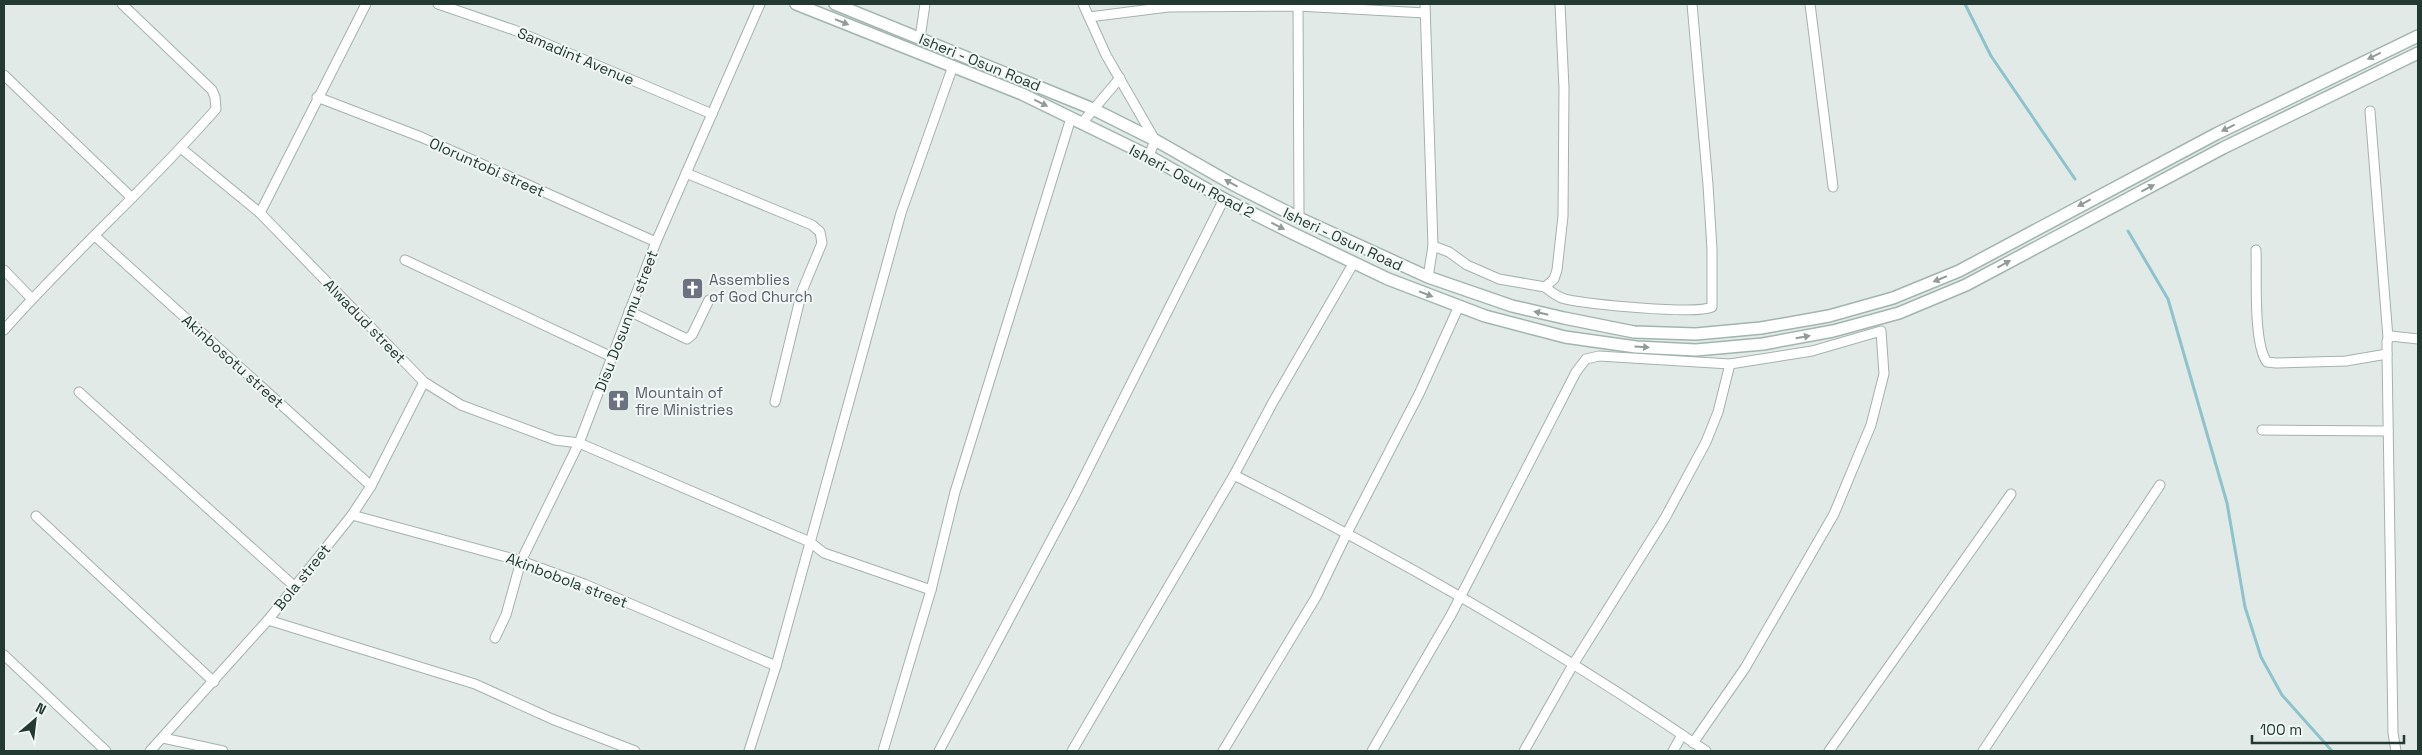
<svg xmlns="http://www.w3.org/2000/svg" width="2422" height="755" font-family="'Space Grotesk',sans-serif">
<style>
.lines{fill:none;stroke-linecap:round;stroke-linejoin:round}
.stream{stroke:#8dc3cc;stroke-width:3}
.street-casing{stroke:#a4b2ad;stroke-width:11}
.secondary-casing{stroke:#a1b5ae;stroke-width:14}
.street{stroke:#fff;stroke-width:9}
.secondary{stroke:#fff;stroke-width:11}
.oneway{fill:#919c99}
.labels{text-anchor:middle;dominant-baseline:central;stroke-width:4;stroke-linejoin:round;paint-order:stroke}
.street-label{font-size:15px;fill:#233a33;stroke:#f1f7f4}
.worship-label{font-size:15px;fill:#5b616d;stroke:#f1f7f4;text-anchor:start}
</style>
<rect width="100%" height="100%" fill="#e1eae6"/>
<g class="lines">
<g class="stream">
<polyline points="1965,4 1991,56 2075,179"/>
<polyline points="2128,231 2168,299 2227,503 2245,607 2261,657 2282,695 2332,751"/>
</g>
<defs>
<g id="street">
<polyline points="438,4 514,30 712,114"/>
<polyline points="1083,4 1106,55 1155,140 1149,156"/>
<polyline points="1298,4 1299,218"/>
<polyline points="1425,4 1433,246 1428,277"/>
<polyline points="1810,4 1833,187"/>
<polyline points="1089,17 1168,7 1298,6 1425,13"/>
<polyline points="920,38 925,4"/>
<polyline points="4,75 132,198"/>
<polyline points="317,97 421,137 656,242"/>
<polyline points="2370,111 2388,338"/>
<polyline points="1082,123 1120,78"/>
<polyline points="182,149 260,213 424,382 461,405 555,440 579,443 810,542 824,553 931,590"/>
<polyline points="686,173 812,225 820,232 822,243 802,291 775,402"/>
<polyline points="260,213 366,4"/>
<polyline points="95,236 371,486"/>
<polyline points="1433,246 1449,252 1467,265 1499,279 1545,287 1554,279 1557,270 1563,216 1564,88 1560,4"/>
<path d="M2256 250C2257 275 2253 344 2267 362L2276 363 2346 361 2387 354V341L2391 336 2418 339"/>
<polyline points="405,260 612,357"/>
<polyline points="4,270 32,299"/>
<path d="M1545 287C1551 292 1557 297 1565 299 1587 304 1695 315 1712 307V249L1708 185 1692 4"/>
<polyline points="629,311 687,339 692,335 709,300"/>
<path d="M4 330C71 254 149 186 216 109L215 97 212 90 122 4"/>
<polyline points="2387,354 2393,733 2396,751"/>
<polyline points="79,392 294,586"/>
<polyline points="2262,430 2388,431"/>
<path d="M1234 475C1397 557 1556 648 1706 751"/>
<polyline points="352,515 521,561 584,584 776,666"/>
<polyline points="36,516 214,682"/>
<polyline points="268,620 475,684 552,719 635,751"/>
<polyline points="495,638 506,615 521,561 579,443 656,242 760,4"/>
<polyline points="4,655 106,751"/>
<polyline points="163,738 223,751"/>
<polyline points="150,751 268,620 352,515 371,486 424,382"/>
<polyline points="749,751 776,666 901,213 953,66"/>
<polyline points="883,751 931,590 955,492 1071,118"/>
<polyline points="939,751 1073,499 1224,199"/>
<polyline points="1072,751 1234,475 1273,402 1353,264"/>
<polyline points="1223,751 1316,597 1347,533 1419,394 1459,306"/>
<polyline points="1372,751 1451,615 1576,372 1586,359 1599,356 1730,364 1812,351 1881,331 1884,374 1871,425 1834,514 1745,668 1693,743"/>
<polyline points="1524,751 1574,663 1665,518 1706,442 1718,412 1730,364"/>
<polyline points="1673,751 1682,735"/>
<polyline points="1829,751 2011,494"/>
<polyline points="1983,751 2160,485"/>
</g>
<g id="secondary">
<polyline points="796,4 1022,94 1149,156 1224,199 1292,233 1388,279 1485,316 1565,337 1636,347 1696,350 1763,344 1833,331 1899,313 1966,285 2223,148 2418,53"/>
<polyline points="835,4 1093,109 1155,140 1234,185 1299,218 1428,277 1512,306 1564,318 1634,332 1696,334 1761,328 1829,316 1893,298 1959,271 2216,134 2418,36"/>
</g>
</defs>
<use href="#street" class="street-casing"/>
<use href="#secondary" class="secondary-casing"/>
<use href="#street" class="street"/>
<use href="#secondary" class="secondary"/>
</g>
<defs><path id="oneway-solid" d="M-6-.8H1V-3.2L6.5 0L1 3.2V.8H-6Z" transform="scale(1.25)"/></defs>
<g class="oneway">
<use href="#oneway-solid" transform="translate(842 22) rotate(22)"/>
<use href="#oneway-solid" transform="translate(2374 56) rotate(154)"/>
<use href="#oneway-solid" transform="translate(1041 103) rotate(26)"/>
<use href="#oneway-solid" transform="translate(2228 128) rotate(154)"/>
<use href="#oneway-solid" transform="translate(1231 183) rotate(-151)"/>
<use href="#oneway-solid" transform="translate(2148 188) rotate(-28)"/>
<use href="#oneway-solid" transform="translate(2084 203) rotate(152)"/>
<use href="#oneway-solid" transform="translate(1278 226) rotate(27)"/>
<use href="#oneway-solid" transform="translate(2004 264) rotate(-29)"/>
<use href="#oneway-solid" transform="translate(1940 279) rotate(158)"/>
<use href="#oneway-solid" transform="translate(1426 294) rotate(21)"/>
<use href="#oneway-solid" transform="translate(1541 313) rotate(-167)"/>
<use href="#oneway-solid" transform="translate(1803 337) rotate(-10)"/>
<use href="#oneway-solid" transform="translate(1642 347) rotate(4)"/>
</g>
<defs>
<symbol id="church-square" viewBox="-11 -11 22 22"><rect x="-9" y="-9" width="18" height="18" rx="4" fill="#6b7280" stroke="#f1f7f4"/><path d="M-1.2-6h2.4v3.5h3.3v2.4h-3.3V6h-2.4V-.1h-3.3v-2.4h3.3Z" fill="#fff"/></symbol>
</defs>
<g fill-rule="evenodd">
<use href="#church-square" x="680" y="276" width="25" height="25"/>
<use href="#church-square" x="606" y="388" width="25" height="25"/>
</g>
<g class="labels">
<g class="street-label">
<text transform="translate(576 56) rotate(23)">Samadint Avenue</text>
<text transform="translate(980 62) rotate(22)">Isheri - Osun Road</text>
<text transform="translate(487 167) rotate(24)">Oloruntobi street</text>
<text transform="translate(1192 181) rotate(28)">Isheri- Osun Road 2</text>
<text transform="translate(1343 239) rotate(25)">Isheri - Osun Road</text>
<text transform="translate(365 321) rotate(46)">Alwadud street</text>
<text transform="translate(626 321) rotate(-69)">Disu Dosunmu street</text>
<text transform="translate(233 361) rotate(42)">Akinbosotu street</text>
<text transform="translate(302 577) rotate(-51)">Bola street</text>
<text transform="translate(567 580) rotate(21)">Akinbobola street</text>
</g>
<g class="worship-label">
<text x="709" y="279">Assemblies<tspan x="709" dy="17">of God Church</tspan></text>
<text x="635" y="392">Mountain of<tspan x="635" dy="17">fire Ministries</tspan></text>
</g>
</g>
<rect width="2422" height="755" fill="none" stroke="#233a33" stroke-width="10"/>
<g transform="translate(35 720) rotate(28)" stroke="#f1f7f4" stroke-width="4" paint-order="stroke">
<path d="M0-4L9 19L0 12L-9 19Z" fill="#233a33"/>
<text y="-8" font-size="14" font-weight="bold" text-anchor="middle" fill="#233a33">N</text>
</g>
<path d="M2252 735v8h152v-8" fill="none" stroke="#233a33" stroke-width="2.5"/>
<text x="2260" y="735" font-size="15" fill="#233a33" stroke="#f1f7f4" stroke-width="4" paint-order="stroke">100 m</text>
</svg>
